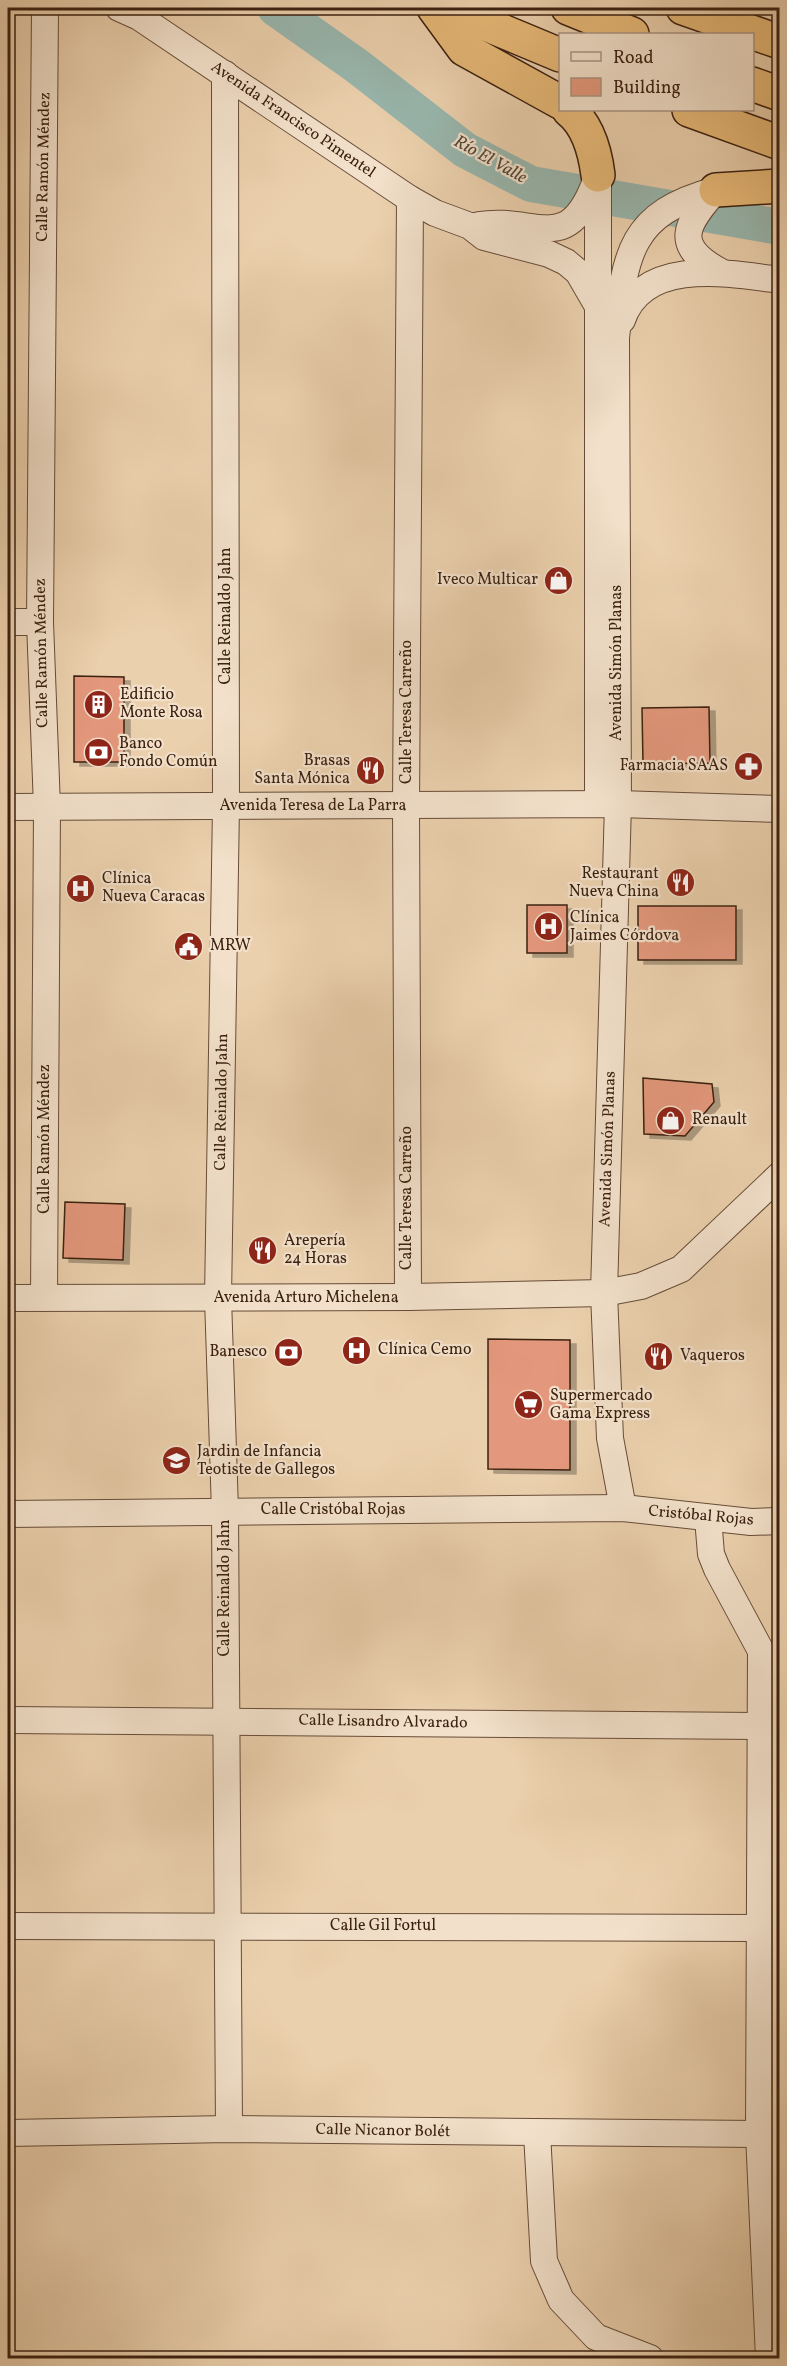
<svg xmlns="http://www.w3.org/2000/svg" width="787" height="2366" font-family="Vollkorn,serif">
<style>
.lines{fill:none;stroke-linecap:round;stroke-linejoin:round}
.river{stroke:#98b6ad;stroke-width:36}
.building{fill:#e3977b;stroke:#3b2011;stroke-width:1.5;filter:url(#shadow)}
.minor-casing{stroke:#674c38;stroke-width:28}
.highway-casing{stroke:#3b2011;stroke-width:36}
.minor{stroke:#f2e0ca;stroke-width:26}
.highway{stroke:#e6b876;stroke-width:33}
.labels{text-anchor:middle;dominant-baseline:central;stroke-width:4.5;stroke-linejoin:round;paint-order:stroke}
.street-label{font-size:16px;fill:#3b2011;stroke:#f2e0ca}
.poi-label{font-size:16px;fill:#3b2011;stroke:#f2e0ca;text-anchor:start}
.water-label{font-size:18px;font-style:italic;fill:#524638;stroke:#f2e0ca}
</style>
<defs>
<filter id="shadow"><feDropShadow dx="6" dy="4" stdDeviation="0" flood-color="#0004"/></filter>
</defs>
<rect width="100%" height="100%" fill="#ebd0ad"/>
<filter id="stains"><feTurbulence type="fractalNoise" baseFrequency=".00333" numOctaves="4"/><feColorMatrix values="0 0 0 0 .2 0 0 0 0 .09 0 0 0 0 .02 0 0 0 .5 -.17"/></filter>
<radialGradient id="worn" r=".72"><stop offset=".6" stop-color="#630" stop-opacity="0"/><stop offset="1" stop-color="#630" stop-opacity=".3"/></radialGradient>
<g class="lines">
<polyline class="river" points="275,8 357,66 465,150 531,184 780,227"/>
</g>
<g class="building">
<polygon points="74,676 124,677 124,762 74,762"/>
<polygon points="709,707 710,763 643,764 642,708"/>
<rect x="527" y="905" width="40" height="48"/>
<rect x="638" y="906" width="98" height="54"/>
<polygon points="643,1078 712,1084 714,1102 685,1136 644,1134"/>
<polygon points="65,1202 125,1204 123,1260 63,1258"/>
<polygon points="488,1339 570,1340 570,1470 488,1469"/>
</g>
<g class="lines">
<defs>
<g id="minor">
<polyline points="119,8 139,17 410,199 435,213 470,226 484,237 549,254 566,262 578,272 596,303"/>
<polyline points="225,74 226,806 218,1298 225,1511 229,2129"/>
<polyline points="598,175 598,804"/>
<path d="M716 190C686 224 671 245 721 272"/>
<path d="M479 225C535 216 567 257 595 183"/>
<path d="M622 320C643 257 728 273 780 280"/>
<polyline points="8,622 40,622"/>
<polyline points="8,807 618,804 780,809"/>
<polyline points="408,1297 406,806 410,199"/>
<polyline points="8,1298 408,1297 604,1293 641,1286 681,1269 780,1175"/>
<polyline points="44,1298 47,807 40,622 45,8"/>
<path d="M623 1508 610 1438 604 1293 618 804 616 338C625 256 627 214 716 190"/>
<polyline points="8,1514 623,1508 751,1522 780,1521"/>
<polyline points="708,1518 711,1554 717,1569 761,1651 759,2134 769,2358"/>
<polyline points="8,1720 759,1726"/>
<polyline points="8,1926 759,1928"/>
<polyline points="8,2133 229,2129 759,2134"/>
<polyline points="537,2133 544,2261 561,2300 596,2337 650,2358"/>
</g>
<g id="highway">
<polyline points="434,8 464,49 560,102"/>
<polyline points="447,8 560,55"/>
<polyline points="568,8 632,34"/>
<polyline points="683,8 780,42"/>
<polyline points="752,84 780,94"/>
<path d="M569 110C588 125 595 151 598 175"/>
<polyline points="689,110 780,143"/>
<polyline points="716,190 780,186"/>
</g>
</defs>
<use href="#minor" class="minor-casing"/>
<use href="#highway" class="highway-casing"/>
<use href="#minor" class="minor"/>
<use href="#highway" class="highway"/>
</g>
<defs>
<symbol id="shop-disc" viewBox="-11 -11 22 22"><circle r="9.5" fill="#8f2418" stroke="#f2e0ca"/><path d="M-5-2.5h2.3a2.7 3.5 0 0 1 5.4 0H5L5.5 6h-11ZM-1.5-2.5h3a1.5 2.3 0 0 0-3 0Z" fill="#fff"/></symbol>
<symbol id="building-disc" viewBox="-11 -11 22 22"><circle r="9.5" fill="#8f2418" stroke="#f2e0ca"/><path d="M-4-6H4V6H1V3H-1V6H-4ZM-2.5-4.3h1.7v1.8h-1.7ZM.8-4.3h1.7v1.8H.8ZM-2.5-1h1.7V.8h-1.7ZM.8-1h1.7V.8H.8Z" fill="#fff"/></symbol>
<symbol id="bank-disc" viewBox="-11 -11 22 22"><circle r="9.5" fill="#8f2418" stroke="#f2e0ca"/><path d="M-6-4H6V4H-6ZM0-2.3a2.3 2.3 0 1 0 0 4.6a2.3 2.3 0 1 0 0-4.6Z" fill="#fff"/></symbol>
<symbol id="pharmacy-disc" viewBox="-11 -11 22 22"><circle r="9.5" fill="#8f2418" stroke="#f2e0ca"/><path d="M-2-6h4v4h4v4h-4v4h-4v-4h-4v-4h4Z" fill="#fff"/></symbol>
<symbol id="restaurant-disc" viewBox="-11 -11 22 22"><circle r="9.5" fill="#8f2418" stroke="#f2e0ca"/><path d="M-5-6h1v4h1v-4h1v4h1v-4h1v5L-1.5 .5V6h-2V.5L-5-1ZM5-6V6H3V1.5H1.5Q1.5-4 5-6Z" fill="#fff"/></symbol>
<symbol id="hospital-disc" viewBox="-11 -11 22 22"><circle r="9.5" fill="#8f2418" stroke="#f2e0ca"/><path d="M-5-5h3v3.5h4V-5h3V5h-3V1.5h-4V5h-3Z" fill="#fff"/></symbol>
<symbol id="civic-disc" viewBox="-11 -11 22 22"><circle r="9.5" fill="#8f2418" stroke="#f2e0ca"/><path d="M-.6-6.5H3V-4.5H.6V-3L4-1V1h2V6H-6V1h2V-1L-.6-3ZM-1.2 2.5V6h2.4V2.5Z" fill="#fff"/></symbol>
<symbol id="supermarket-disc" viewBox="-11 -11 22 22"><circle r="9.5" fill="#8f2418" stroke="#f2e0ca"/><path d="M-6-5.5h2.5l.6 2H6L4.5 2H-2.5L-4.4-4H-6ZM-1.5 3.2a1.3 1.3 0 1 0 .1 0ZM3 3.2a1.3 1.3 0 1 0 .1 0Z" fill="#fff"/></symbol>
<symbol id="school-disc" viewBox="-11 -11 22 22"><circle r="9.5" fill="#8f2418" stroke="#f2e0ca"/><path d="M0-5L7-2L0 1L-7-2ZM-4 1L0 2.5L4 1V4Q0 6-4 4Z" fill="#fff"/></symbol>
</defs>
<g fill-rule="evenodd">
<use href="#shop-disc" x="542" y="564" width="33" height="33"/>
<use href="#building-disc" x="82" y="688" width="33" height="33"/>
<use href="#bank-disc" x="82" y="736" width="33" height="33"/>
<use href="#pharmacy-disc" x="732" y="750" width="33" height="33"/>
<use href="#restaurant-disc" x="354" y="754" width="33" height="33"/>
<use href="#restaurant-disc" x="664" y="866" width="33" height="33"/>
<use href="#hospital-disc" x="64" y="872" width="33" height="33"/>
<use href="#hospital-disc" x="532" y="910" width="33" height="33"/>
<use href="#civic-disc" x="172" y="930" width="33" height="33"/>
<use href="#shop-disc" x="654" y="1104" width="33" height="33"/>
<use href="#restaurant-disc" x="246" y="1234" width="33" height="33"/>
<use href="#hospital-disc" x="340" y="1334" width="33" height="33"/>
<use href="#bank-disc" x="272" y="1336" width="33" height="33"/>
<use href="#restaurant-disc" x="642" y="1340" width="33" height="33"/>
<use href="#supermarket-disc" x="512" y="1388" width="33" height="33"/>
<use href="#school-disc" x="160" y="1444" width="33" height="33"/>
</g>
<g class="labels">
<g class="street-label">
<text transform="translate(293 120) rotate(34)">Avenida Francisco Pimentel</text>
<text transform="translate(44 167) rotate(-89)">Calle Ramón Méndez</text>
<text transform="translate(226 616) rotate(-90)">Calle Reinaldo Jahn</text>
<text transform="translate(42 653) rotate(-91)">Calle Ramón Méndez</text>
<text transform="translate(617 663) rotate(-90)">Avenida Simón Planas</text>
<text transform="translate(407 712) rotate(-90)">Calle Teresa Carreño</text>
<text x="313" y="806">Avenida Teresa de La Parra</text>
<text transform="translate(222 1102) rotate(-89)">Calle Reinaldo Jahn</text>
<text transform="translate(45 1139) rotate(-90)">Calle Ramón Méndez</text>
<text transform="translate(608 1149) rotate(-88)">Avenida Simón Planas</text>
<text transform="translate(407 1198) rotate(-90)">Calle Teresa Carreño</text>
<text x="306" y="1298">Avenida Arturo Michelena</text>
<text x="333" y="1510">Calle Cristóbal Rojas</text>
<text transform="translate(701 1516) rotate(5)">Cristóbal Rojas</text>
<text transform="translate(225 1588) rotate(-90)">Calle Reinaldo Jahn</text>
<text transform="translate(383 1722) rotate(1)">Calle Lisandro Alvarado</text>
<text x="383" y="1926">Calle Gil Fortul</text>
<text transform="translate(383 2131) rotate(1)">Calle Nicanor Bolét</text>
</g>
<g class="poi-label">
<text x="538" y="580" text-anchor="end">Iveco Multicar</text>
<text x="120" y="695">Edificio<tspan x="120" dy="18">Monte Rosa</tspan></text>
<text x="119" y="744">Banco<tspan x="119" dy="18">Fondo Común</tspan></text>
<text x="350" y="761" text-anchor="end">Brasas<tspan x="350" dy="18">Santa Mónica</tspan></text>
<text x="728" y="766" text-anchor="end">Farmacia SAAS</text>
<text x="659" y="874" text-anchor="end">Restaurant<tspan x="659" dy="18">Nueva China</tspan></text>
<text x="102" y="879">Clínica<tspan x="102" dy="18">Nueva Caracas</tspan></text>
<text x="570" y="918">Clínica<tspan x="570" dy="18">Jaimes Córdova</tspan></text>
<text x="210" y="946">MRW</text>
<text x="692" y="1120">Renault</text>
<text x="284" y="1241">Arepería<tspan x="284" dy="18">24 Horas</tspan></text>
<text x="378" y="1350">Clínica Cemo</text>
<text x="267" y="1352" text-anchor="end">Banesco</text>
<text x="680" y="1356">Vaqueros</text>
<text x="550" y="1396">Supermercado<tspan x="550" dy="18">Gama Express</tspan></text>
<text x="197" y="1452">Jardin de Infancia<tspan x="197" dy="18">Teotiste de Gallegos</tspan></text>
</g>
<g class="water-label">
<text transform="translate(490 160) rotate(29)">Río El Valle</text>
</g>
</g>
<rect width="787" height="2366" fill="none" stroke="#ebd0ad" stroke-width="30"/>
<rect x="9" y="9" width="769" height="2348" fill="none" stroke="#3b2011" stroke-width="3"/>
<rect x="15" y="15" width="757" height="2336" fill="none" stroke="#3b2011" stroke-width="1.5"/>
<rect x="559" y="33" width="195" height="78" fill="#f2e0ca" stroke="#a99380" stroke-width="1.5"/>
<rect x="571" y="52" width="30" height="9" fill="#f2e0ca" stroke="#a99380" stroke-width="1.5"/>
<text x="613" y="63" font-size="18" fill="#3b2011">Road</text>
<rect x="571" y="78" width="30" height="18" fill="#e3977b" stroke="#a99380" stroke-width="1.5"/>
<text x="613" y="93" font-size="18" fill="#3b2011">Building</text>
<rect width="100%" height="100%" filter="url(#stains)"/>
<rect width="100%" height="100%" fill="url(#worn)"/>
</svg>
